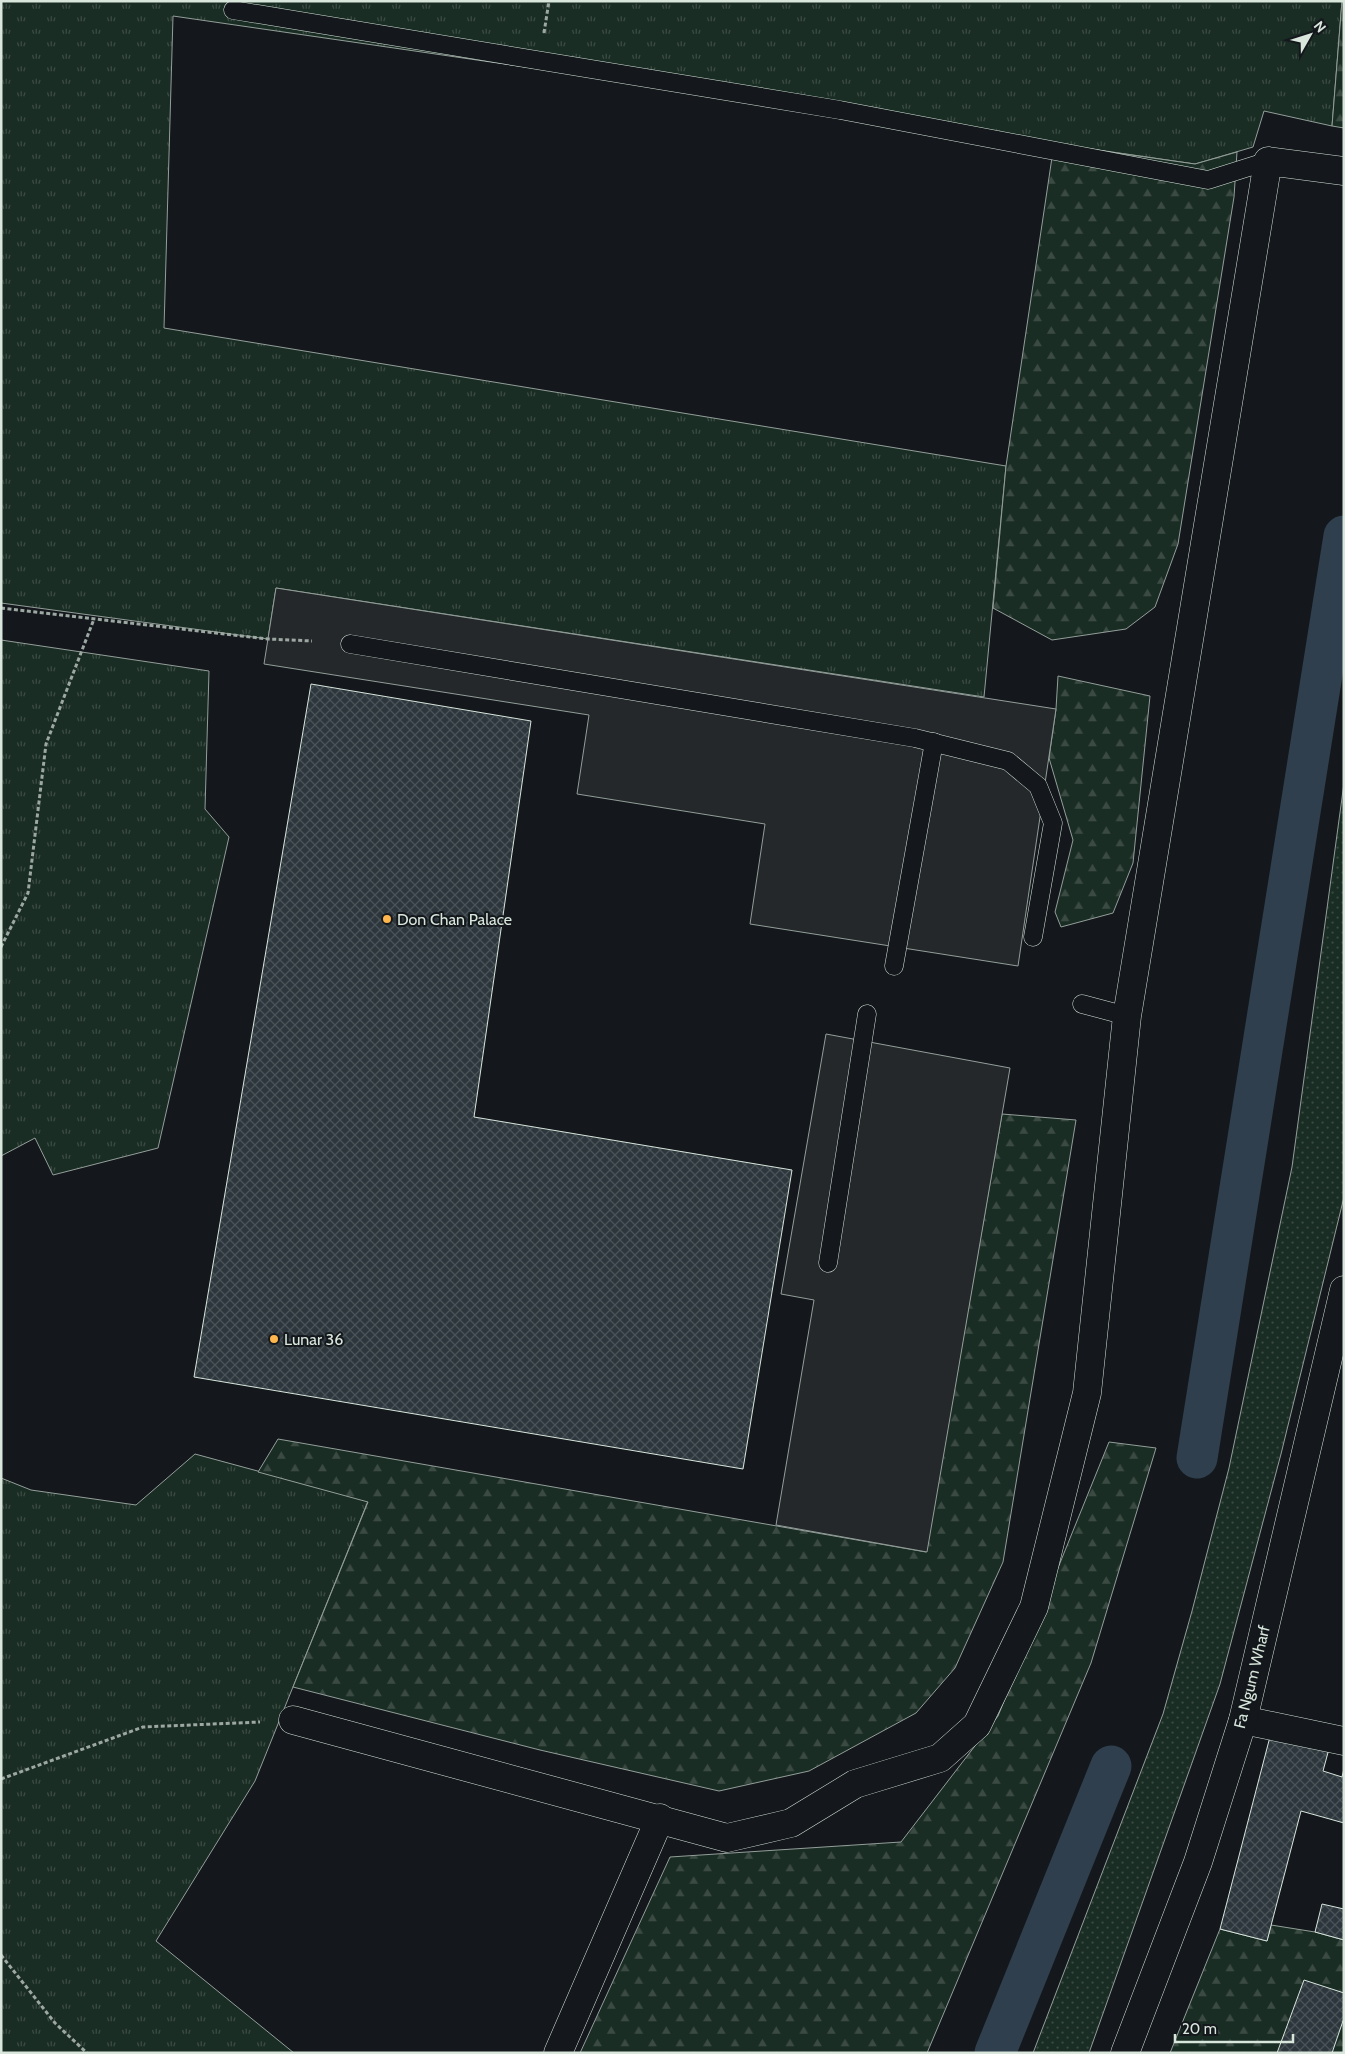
<svg xmlns="http://www.w3.org/2000/svg" width="1345" height="2054" font-family="Cabin,sans-serif">
<style>
.grass{fill:url(#grass-tufts);stroke:#939e99}
.forest{fill:url(#forest-firs);stroke:#939e99}
.park{fill:url(#park-dots);stroke:#939e99}
.parking{fill:#24282b;stroke:#939e99}
.lines{fill:none;stroke-linecap:round;stroke-linejoin:round}
.canal{stroke:#2f3f4d;stroke-width:41}
.building{fill:url(#building-cross-hatch);stroke:#d8e6dc}
.lane-casing{stroke:#d8e6dc;stroke-width:19}
.street-casing{stroke:#d8e6dc;stroke-width:29}
.secondary-casing{stroke:#d8e6dc;stroke-width:29}
.path{stroke:#9da8a2;stroke-width:3;stroke-dasharray:4 2.5;stroke-linecap:butt}
.lane{stroke:#14181c;stroke-width:18}
.street{stroke:#14181c;stroke-width:28}
.secondary{stroke:#14181c;stroke-width:28}
.poi-dot{fill:#ffb74d;stroke:#14181c;stroke-width:2}
.labels{text-anchor:middle;dominant-baseline:central;stroke-width:4;stroke-linejoin:round;paint-order:stroke}
.poi-label{font-size:16px;fill:#d8e6dc;stroke:#14181c;text-anchor:start}
.street-label{font-size:16px;fill:#d8e6dc;stroke:#14181c}
</style>
<defs>
<pattern id="grass-tufts" width="24" height="20" patternUnits="userSpaceOnUse" patternTransform="scale(1.25)"><rect width="24" height="20" fill="#1a2d24"/><path d="M3 7l-1-3M5 7V3M7 7l1-3M15 17l-1-3M17 17v-4M19 17l1-3" fill="none" stroke="#3b4b43"/></pattern>
<pattern id="forest-firs" width="22" height="20" patternUnits="userSpaceOnUse" patternTransform="scale(1.25)"><rect width="22" height="20" fill="#1a2d24"/><path d="M5 1l3.5 6h-7zM16 11l3.5 6h-7z" fill="#3b4b43"/></pattern>
<pattern id="park-dots" width="8" height="8" patternUnits="userSpaceOnUse" patternTransform="scale(1.25)"><rect width="8" height="8" fill="#1a2d24"/><path d="M2 2h.1M6 6h.1" fill="none" stroke="#3b4b43" stroke-width="1.8" stroke-linecap="round"/></pattern>
<pattern id="building-cross-hatch" width="8" height="8" patternUnits="userSpaceOnUse" patternTransform="scale(1.25)"><rect width="8" height="8" fill="#2c363c"/><path d="M0 0l8 8M0 8l8-8" fill="none" stroke="#4a5358"/></pattern>
</defs>
<rect width="100%" height="100%" fill="#14181c"/>
<g class="grass">
<polygon points="1,1 1342,1 1332,126 1264,111 1253,147 1195,164 173,16 164,328 1006,466 984,697 276,588 268,639 1,603"/>
<polygon points="1,640 209,671 205,809 229,837 158,1148 53,1175 35,1138 1,1156"/>
<polygon points="195,1454 368,1501 255,1781 156,1941 294,2053 1,2053 1,1478 31,1490 136,1505"/>
</g>
<g class="forest">
<polygon points="1342,1 1344,1 1344,128 1332,126"/>
<polygon points="1054,144 1195,164 1237,152 1234,197 1178,544 1155,607 1126,629 1052,640 993,608 1006,466"/>
<polygon points="1058,676 1150,696 1133,863 1113,913 1061,927 1055,912 1073,840 1049,758 1056,709"/>
<polygon points="1002,1114 1076,1120 1003,1562 955,1668 916,1713 809,1771 719,1791 540,1750 293,1687 368,1502 258,1472 278,1439 926,1552"/>
<polygon points="1109,1442 1156,1448 1091,1663 927,2053 580,2053 670,1857 901,1842 998,1716"/>
<polygon points="1271,1925 1315,1932 1344,1940 1344,2053 1170,2053 1220,1929 1267,1941"/>
</g>
<polygon class="park" points="1344,783 1344,1197 1281,1454 1220,1684 1089,2053 1033,2053 1163,1714 1192,1611 1229,1468 1292,1167"/>
<g class="parking">
<polygon points="276,588 1056,709 1018,966 750,924 765,824 577,794 589,715 264,664"/>
<polygon points="826,1034 1010,1068 927,1552 776,1525 814,1300 781,1294"/>
</g>
<g class="lines">
<g class="canal">
<polyline points="1197,1458 1344,536"/>
<polyline points="995,2053 1111,1766"/>
</g>
</g>
<g class="building">
<polygon points="311,684 531,721 474,1117 792,1170 743,1469 194,1377"/>
<polygon points="1272,1729 1330,1745 1323,1771 1342,1777 1344,1769 1344,1823 1301,1811 1267,1941 1220,1929"/>
<polygon points="1322,1904 1344,1909 1344,1940 1315,1932"/>
<polygon points="1304,1980 1344,1993 1344,2018 1332,2053 1277,2053"/>
</g>
<g class="lines">
<defs>
<g id="lane">
<polyline points="233,10 840,110 1208,180 1268,161"/>
<polyline points="350,644 915,738 1008,761 1038,786 1053,823 1033,937"/>
<polyline points="894,966 934,742"/>
<polyline points="1082,1004 1127,1016"/>
<polyline points="828,1263 867,1014"/>
</g>
<g id="street">
<polyline points="293,1720 727,1838 791,1823 855,1784 940,1758 977,1725 1034,1607 1087,1393 1127,1016 1268,161 1344,171"/>
<polyline points="1243,1720 1344,1741"/>
<polyline points="558,2053 660,1818"/>
</g>
<polyline id="secondary" points="1125,2053 1198,1862 1243,1720 1344,1290"/>
</defs>
<use href="#lane" class="lane-casing"/>
<use href="#street" class="street-casing"/>
<use href="#secondary" class="secondary-casing"/>
<g class="path">
<polyline points="544,33 549,1"/>
<polyline points="1,608 268,639 312,641"/>
<polyline points="1,947 28,893 46,744 94,619"/>
<polyline points="1,1779 143,1727 260,1722"/>
<polyline points="1,1955 55,2023 87,2053"/>
</g>
<use href="#lane" class="lane"/>
<use href="#street" class="street"/>
<use href="#secondary" class="secondary"/>
</g>
<g class="poi-dot">
<circle cx="387" cy="919" r="5"/>
<circle cx="274" cy="1339" r="5"/>
</g>
<g class="labels">
<g class="poi-label">
<text x="397" y="919">Don Chan Palace</text>
<text x="284" y="1339">Lunar 36</text>
</g>
<g class="street-label">
<text transform="translate(1252 1677) rotate(-76)">Fa Ngum Wharf</text>
</g>
</g>
<rect width="1345" height="2054" fill="none" stroke="#d8e6dc" stroke-width="5"/>
<g transform="translate(1310 35) rotate(51)" stroke="#14181c" stroke-width="4" paint-order="stroke">
<path d="M0-4L9 19L0 12L-9 19Z" fill="#d8e6dc"/>
<text y="-8" font-size="14" font-weight="bold" text-anchor="middle" fill="#d8e6dc">N</text>
</g>
<path d="M1175 2034v8h118v-8" fill="none" stroke="#d8e6dc" stroke-width="2.5"/>
<text x="1182" y="2034" font-size="15" fill="#d8e6dc" stroke="#14181c" stroke-width="4" paint-order="stroke">20 m</text>
</svg>
